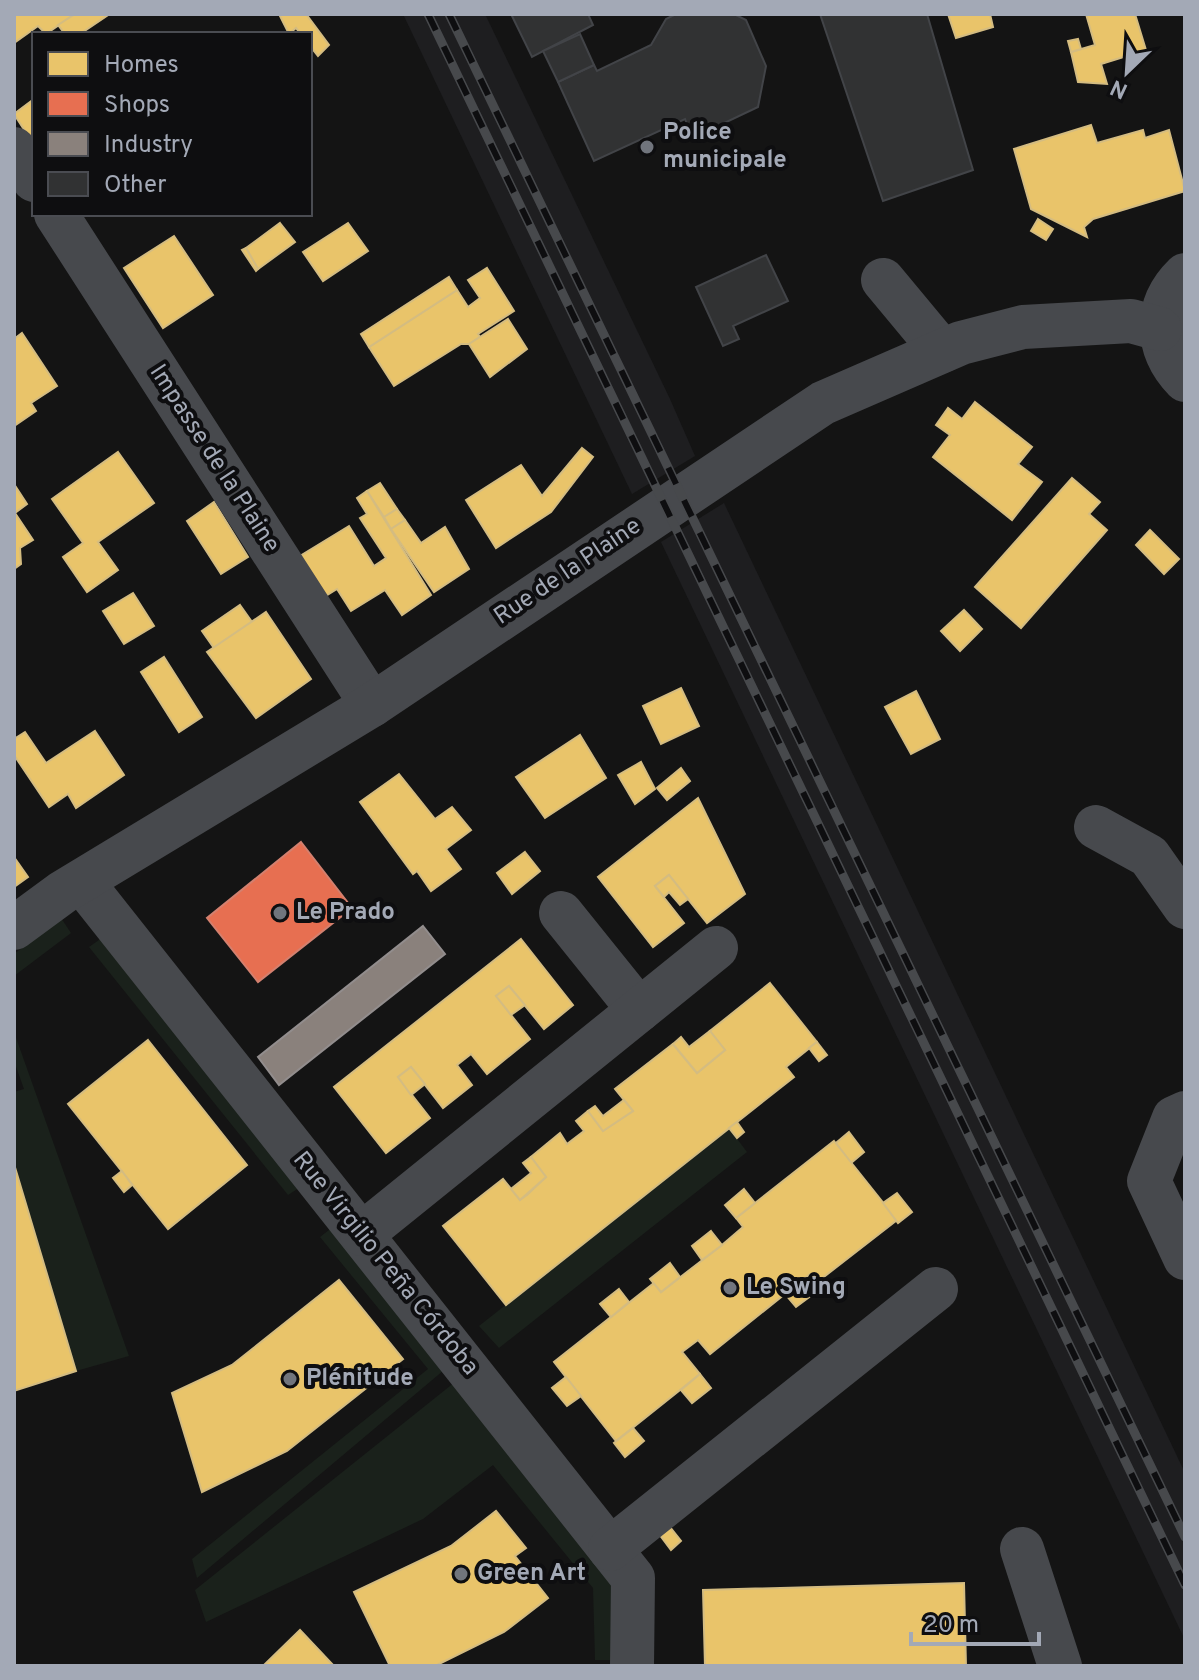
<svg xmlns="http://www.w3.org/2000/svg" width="1199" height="1680" font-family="Overpass,sans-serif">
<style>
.built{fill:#1e1e20}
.green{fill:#1a211b}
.homes{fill:#e9c46a;stroke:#d4bc81;stroke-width:2}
.shops{fill:#e76f51;stroke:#d3806f;stroke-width:2}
.industry{fill:#8a817c;stroke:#928d8d;stroke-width:2}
.building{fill:#313233;stroke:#424448;stroke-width:2}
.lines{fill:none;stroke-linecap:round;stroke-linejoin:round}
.minor{stroke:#47494d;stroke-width:44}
.rail-casing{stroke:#47494c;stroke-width:9}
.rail{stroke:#0e0e10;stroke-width:6;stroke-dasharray:18;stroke-linecap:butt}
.poi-dot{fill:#71757d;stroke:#0e0e10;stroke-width:3}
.labels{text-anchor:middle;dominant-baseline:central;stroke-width:8;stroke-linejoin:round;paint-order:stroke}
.poi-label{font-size:24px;font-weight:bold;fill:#a3a9b6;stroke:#0e0e10;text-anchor:start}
.street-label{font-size:24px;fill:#a3a9b6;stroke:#0e0e10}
</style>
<rect width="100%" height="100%" fill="#141414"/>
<g class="built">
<polygon points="403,14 485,14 670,399 695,456 632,494"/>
<polygon points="724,503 1185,1473 1185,1640 661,542"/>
</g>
<g class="green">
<polygon points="61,918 71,933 14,976 14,954"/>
<polygon points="106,935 305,1184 288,1195 89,947"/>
<polygon points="14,1032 129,1356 76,1371 14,1164 14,1092 24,1089 14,1061"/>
<polygon points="729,1128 747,1152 499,1348 479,1326"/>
<polygon points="338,1223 450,1365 197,1578 192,1559 428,1369 320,1237"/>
<polygon points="460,1378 615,1569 621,1660 595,1660 593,1588 493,1465 423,1519 206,1622 195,1590"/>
</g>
<g class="homes">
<polygon points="14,14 75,14 46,34 38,26 14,43"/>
<polygon points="75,14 107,14 108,15 80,34 65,34 58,25"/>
<polygon points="279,14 306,14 329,45 318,56 310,46 310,34 301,34 296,28 289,34"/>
<polygon points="948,14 990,14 993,27 956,38"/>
<polygon points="1086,14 1135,14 1146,50 1101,64 1107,84 1078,82 1071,52 1095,45"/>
<polygon points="1078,39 1081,49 1071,52 1068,41"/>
<polygon points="34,99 34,145 14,114"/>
<polygon points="1091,125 1097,143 1143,130 1145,138 1169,130 1185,191 1093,219 1084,227 1087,237 1031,209 1014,149"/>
<polygon points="1038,219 1053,229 1046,240 1031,231"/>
<polygon points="280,223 295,242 258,269 246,248"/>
<polygon points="348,223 368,251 323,281 303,252"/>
<polygon points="174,236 213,295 163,328 124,268"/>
<polygon points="246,248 258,269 256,271 242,250"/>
<polygon points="487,268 514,311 478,334 480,337 469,344 461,344 394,386 369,347 457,290 468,307 480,298 468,280"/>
<polygon points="449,277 457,290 369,347 361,334"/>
<polygon points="508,319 527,349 490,377 469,344"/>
<polygon points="22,333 57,386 31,403 36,411 14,426 14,339"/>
<polygon points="975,402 1032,447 1018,464 1042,482 1012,520 933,457 950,435 936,425 948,408 962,419"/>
<polygon points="582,448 593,457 551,512 496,548 466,500 521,465 542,496"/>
<polygon points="118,452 154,503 98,542 118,570 87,592 63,557 83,543 52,499"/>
<polygon points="1072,478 1100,502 1089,514 1107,530 1021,628 975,587"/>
<polygon points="380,483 397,509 384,517 367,491"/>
<polygon points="14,484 27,504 15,513 33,540 20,548 21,564 14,569"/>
<polygon points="367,491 431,595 402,615 385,590 351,611 337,589 321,599 295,559 349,526 374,566 386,558 360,518 367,514 357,498"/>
<polygon points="214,502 248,557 221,574 187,521"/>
<polygon points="397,509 405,520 391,529 384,517"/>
<polygon points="405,520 421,543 445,527 469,569 434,592 391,529"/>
<polygon points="1150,530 1179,559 1164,574 1136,545"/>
<polygon points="133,593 154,626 124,644 103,611"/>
<polygon points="240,605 252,622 214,648 202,631"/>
<polygon points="964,610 982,629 960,651 941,631"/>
<polygon points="266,612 311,679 256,718 207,652"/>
<polygon points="164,657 202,717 179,732 141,672"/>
<polygon points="681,688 699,726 661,744 643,706"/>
<polygon points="916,691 940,739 911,754 885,707"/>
<polygon points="95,731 124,775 76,808 68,794 49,807 14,755 14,739 25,732 46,763"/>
<polygon points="580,735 606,778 545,818 516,777"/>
<polygon points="641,762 655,789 635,804 618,775"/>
<polygon points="681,768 690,781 667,800 657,788"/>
<polygon points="399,774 435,819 452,807 471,830 446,849 461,869 431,891 417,871 413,874 360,802"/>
<polygon points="698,798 745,894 707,923 669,875 655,886 684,923 653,947 598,877"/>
<polygon points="525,852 540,871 512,894 497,873"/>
<polygon points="14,857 28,877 14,887"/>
<polygon points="669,875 688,899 680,905 669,892 664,897 655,886"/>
<polygon points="521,939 573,1005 544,1029 509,986 496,996 530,1039 487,1074 471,1054 457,1065 472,1085 443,1108 411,1067 398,1077 430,1118 386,1153 334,1087"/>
<polygon points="770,983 817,1042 786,1067 794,1077 506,1305 443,1226 503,1179 520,1200 527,1195 546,1177 531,1157 560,1133 567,1144 584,1131 576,1121 588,1111 603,1131 633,1111 615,1089 673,1044 697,1073 725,1050 710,1031"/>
<polygon points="509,986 525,1005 511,1015 496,996"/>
<polygon points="710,1031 725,1050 697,1073 673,1044 681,1037 689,1047"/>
<polygon points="148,1040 247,1165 168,1229 68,1104"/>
<polygon points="817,1042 827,1055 819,1061 809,1048"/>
<polygon points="411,1067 425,1084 411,1095 398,1077"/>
<polygon points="624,1100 633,1111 603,1131 588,1111 595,1106 603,1116"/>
<polygon points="737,1122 744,1132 737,1138 729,1128"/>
<polygon points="849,1132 864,1152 851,1163 836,1143"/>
<polygon points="834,1141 897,1220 816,1283 810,1274 710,1354 698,1340 682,1352 700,1374 616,1441 554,1362 654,1283 661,1292 722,1245 743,1227 736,1218"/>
<polygon points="531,1157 546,1177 520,1200 511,1189 531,1173 523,1163"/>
<polygon points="14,1164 76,1371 14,1391"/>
<polygon points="122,1171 132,1185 124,1192 113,1178"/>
<polygon points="744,1189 755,1203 736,1218 725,1205"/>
<polygon points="897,1193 912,1212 898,1223 883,1203"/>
<polygon points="711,1231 722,1245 702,1260 692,1246"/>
<polygon points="670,1263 680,1277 661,1292 650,1279"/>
<polygon points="805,1278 816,1292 796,1307 785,1294"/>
<polygon points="339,1280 403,1359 287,1451 202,1492 172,1393 232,1365"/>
<polygon points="619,1289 629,1302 611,1317 600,1304"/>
<polygon points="700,1374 711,1388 692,1403 681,1390"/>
<polygon points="566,1377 581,1396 567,1406 552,1388"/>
<polygon points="633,1428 644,1441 625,1457 614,1443"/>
<polygon points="496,1511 526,1548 515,1556 548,1598 504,1632 435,1666 390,1666 354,1592 451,1546"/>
<polygon points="666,1522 681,1541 671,1550 656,1530"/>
<polygon points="964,1583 966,1666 705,1666 703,1590"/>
<polygon points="300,1630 334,1666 263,1666"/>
</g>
<polygon class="shops" points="301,842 352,908 258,982 207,918"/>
<polygon class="industry" points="423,926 445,954 279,1085 258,1057"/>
<g class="building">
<polygon points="511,14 588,14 593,25 532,57"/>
<polygon points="676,14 734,14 746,20 766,66 758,107 716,127 687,124 685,119 594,161 558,82 594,65 597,71 651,45 666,19"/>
<polygon points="820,14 927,14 973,170 883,201"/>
<polygon points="580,34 594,65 558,82 543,51"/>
<polygon points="766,255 788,301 733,326 739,339 723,346 696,287"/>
</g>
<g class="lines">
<g class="minor">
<polyline points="14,149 34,180"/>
<polyline points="56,214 372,705"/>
<path d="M1185 275C1153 306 1155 349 1185 380"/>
<polyline points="883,280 942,351"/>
<polyline points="1096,827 1149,856 1185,907"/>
<polyline points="82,882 633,1578 632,1666"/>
<polyline points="561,913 639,1010"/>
<polyline points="14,928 63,892 372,705 823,403 961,343 1023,327 1131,321 1160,329"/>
<polyline points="1185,1113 1174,1118 1149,1181 1185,1258"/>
<polyline points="362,1234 716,948"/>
<polyline points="610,1549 936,1289"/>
<polyline points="1022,1549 1060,1666"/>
</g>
<defs>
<g id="rail">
<polyline points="428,14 1185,1585"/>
<polyline points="449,14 1185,1537"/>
</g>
</defs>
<use href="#rail" class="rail-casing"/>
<use href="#rail" class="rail"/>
</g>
<g class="poi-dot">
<circle cx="647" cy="147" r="8"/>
<circle cx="280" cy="913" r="8"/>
<circle cx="730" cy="1288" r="8"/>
<circle cx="290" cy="1379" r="8"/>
<circle cx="461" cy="1574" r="8"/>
</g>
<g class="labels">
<g class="poi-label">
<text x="663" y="133">Police<tspan x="663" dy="28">municipale</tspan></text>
<text x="296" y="913">Le Prado</text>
<text x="746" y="1288">Le Swing</text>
<text x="306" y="1379">Plénitude</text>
<text x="477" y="1574">Green Art</text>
</g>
<g class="street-label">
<text transform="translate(214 459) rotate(57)">Impasse de la Plaine</text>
<text transform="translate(568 572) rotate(-34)">Rue de la Plaine</text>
<text transform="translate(385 1264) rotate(51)">Rue Virgilio Peña Córdoba</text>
</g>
</g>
<rect width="1199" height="1680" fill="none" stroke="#a3a9b6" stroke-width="32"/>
<rect x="32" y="32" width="280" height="184" fill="#0e0e10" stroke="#4a4c52" stroke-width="2"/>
<rect x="48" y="52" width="40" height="24" fill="#e9c46a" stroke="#4a4c52" stroke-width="2"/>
<text x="104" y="72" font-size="24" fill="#a3a9b6">Homes</text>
<rect x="48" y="92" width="40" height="24" fill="#e76f51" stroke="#4a4c52" stroke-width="2"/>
<text x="104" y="112" font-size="24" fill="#a3a9b6">Shops</text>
<rect x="48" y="132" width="40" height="24" fill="#8a817c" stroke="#4a4c52" stroke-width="2"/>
<text x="104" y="152" font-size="24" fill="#a3a9b6">Industry</text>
<rect x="48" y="172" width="40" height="24" fill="#313233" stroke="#4a4c52" stroke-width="2"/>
<text x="104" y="192" font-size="24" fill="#a3a9b6">Other</text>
<g transform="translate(1127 72) rotate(205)" stroke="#0e0e10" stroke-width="6" paint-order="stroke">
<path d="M0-6L14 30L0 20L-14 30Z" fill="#a3a9b6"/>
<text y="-12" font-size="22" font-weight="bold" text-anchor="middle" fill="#a3a9b6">N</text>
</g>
<path d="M911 1632v12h128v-12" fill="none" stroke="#a3a9b6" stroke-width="4"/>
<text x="923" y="1632" font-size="24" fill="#a3a9b6" stroke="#0e0e10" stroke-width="6" paint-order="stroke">20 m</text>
</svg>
